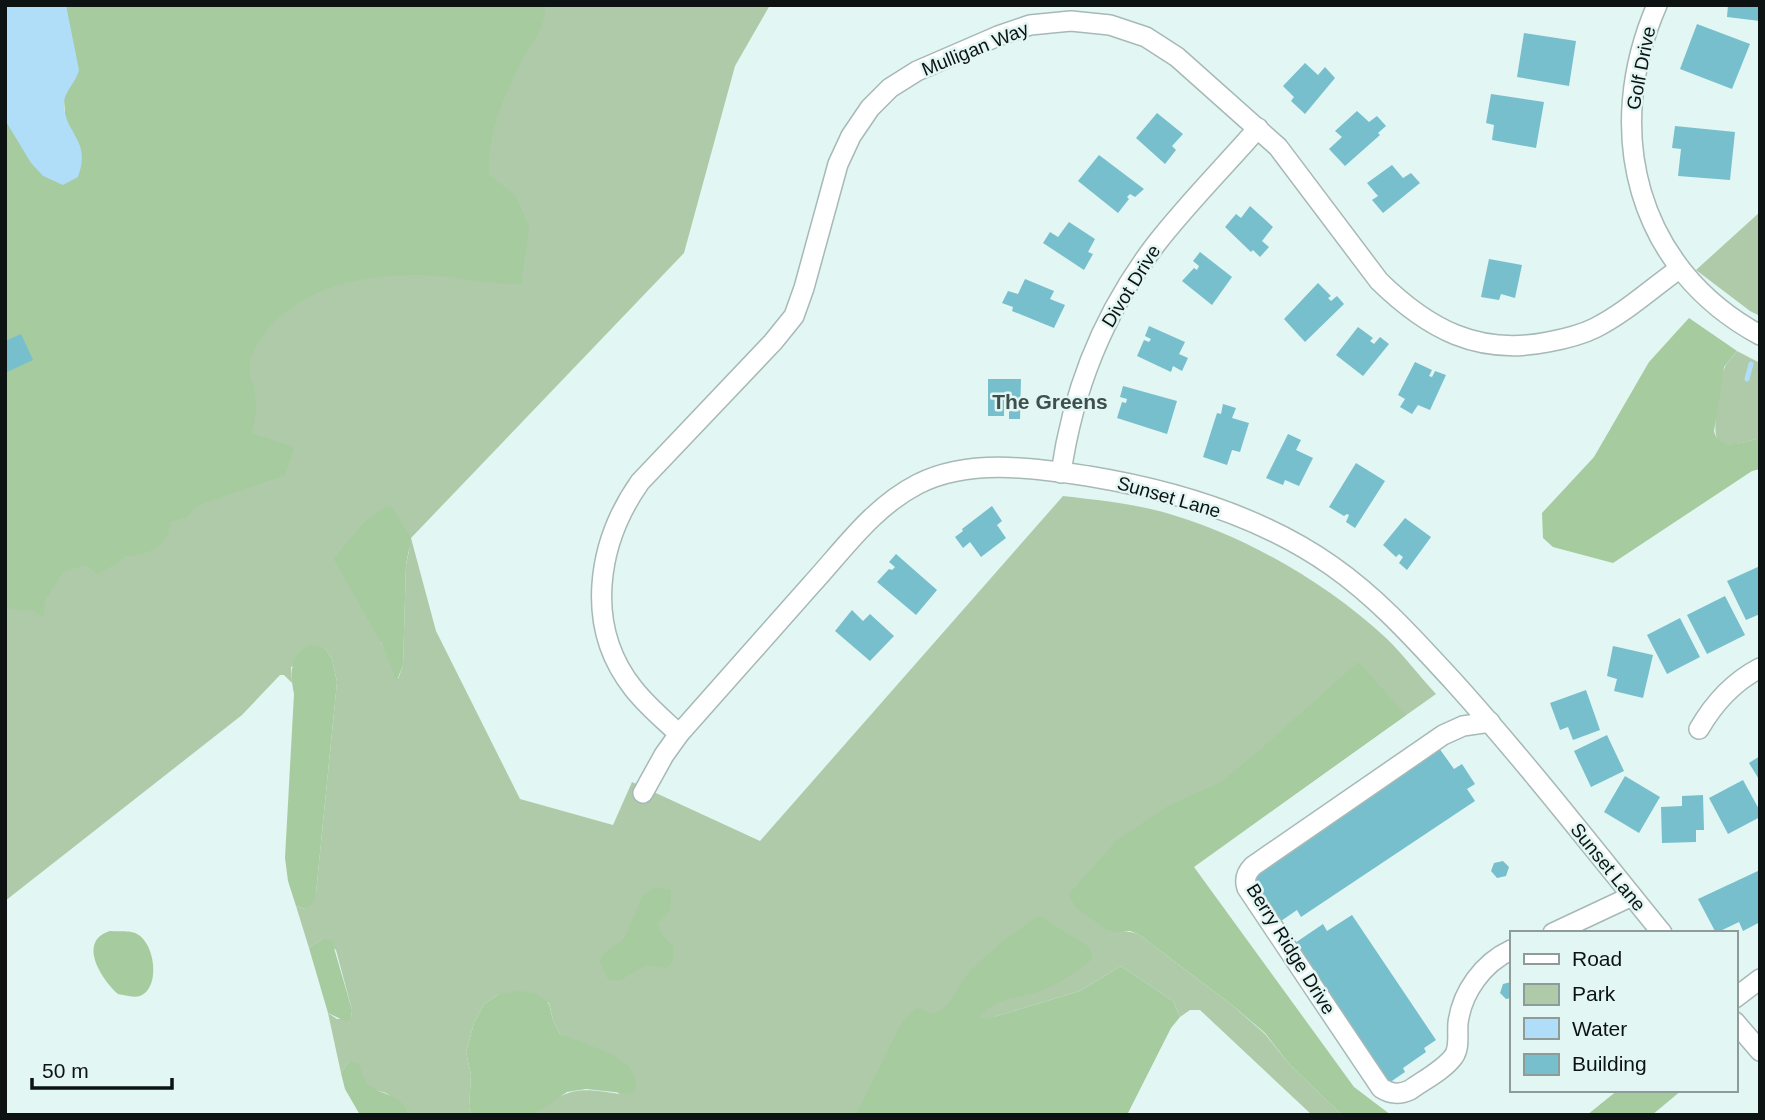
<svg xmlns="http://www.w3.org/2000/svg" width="1765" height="1120" font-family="Arial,sans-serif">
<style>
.green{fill:#aecaa9;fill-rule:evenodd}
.forest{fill:#a5cb9e}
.water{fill:#b0ddf8}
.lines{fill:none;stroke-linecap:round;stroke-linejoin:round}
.stream{stroke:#b0ddf8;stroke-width:5}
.building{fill:#77bfcd}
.minor-casing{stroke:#a6b9b6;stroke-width:22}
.minor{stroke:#fff;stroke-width:19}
.labels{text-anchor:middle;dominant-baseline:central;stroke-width:5;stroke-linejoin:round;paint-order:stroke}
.street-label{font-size:19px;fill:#0d1313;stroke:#e2f6f3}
.neighbourhood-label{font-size:21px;font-weight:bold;fill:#3e4f4d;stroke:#e2f6f3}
</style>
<rect width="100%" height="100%" fill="#e2f6f3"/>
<g class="green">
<path d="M513 5H770L735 66 684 253 411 538 436 631 520 799 613 825 632 782 760 841 1063 496C1096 500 1130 503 1163 512 1244 535 1324 581 1386 638 1404 655 1419 676 1436 694L1106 928C1117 932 1127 930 1138 934L1232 1005 1265 1034 1290 1065 1342 1115H1312L1200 1010H1190L1180 1017 1173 1001 1121 966 1080 991 994 1017 984 1115H533C568 1088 576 1087 619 1094L581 1044 560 1034 553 1020 549 1003 499 994 484 1004 474 1023 466 1052 471 1075 469 1107 471 1115H406V1107L386 1093 372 1089 349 1061 341 1073 328 1013 337 1019 351 1018 352 1010 336 950 322 939 309 948 296 906 305 909 316 893 337 682 332 659 325 648 291 667 292 683 284 675H280L242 715 5 901V570L197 324ZM410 546 406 565 403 665 398 679 381 642Z"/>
<polygon points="1760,212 1760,316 1750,311 1696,270"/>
<path d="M1737 351 1760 363V438C1749 441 1733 447 1721 444 1709 440 1720 380 1724 369 1726 363 1733 357 1737 351Z"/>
</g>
<g class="forest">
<path d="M57 5H545C545 31 533 39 522 60 504 96 486 134 489 175L515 195 529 227 521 284C489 285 458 276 426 275 362 273 281 289 252 355 244 374 254 380 255 396 257 409 255 421 251 433L294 447 285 475 196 506 187 517 170 522C168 548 147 555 125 556L117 563 97 574 86 565 63 572 45 600 43 616 33 611 5 608V114L70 181Z"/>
<path d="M1689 318 1737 351 1724 367 1714 431C1719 453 1743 442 1760 438V469L1752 471 1613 563 1553 547 1543 538 1542 513 1594 457 1649 362Z"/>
<path d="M391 506 411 538 406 565 403 665 397 680 381 642 334 559C350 540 367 513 391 506Z"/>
<path d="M310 645 325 648 332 659 337 682 316 893 312 904 305 909 296 906 288 881 285 858 294 694C290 674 289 655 310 645Z"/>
<polygon points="1358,662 1406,715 1194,867 1354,1087 1391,1115 1342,1115 1290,1065 1265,1033 1232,1005 1138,934 1130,931 1117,932 1106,929 1076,908 1069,894 1117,840 1168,806 1221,782 1260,750"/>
<polygon points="655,887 671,890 670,910 657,923 662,935 673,947 673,961 666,968 646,965 620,980 608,979 600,961 607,951 625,938 642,897"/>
<path d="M1039 916 1089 947 1093 958C1078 971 1061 982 1042 990 1017 1001 998 994 979 1018L987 1019 1080 991 1121 966 1173 1001 1180 1017 1171 1028 1127 1115H856L902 1022 917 1008 933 1014C958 1002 953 990 969 973 990 950 1014 933 1039 916Z"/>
<path d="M110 931C119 932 130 930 137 934 155 943 161 988 140 996 133 998 124 995 118 994 101 979 77 941 110 931Z"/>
<polygon points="322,939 332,941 352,1010 351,1018 347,1022 328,1013 309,948"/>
<polygon points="520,991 537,994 549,1004 553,1020 560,1034 614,1055 630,1068 637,1084 632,1094 586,1089 567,1092 533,1115 471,1115 469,1107 471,1075 466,1052 474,1023 484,1004 499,994"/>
<path d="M349 1061 359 1064C367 1099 385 1085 406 1107V1115H360L345 1089 341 1073Z"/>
<polygon points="1618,1090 1682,1090 1652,1115 1587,1115"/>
</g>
<path class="water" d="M5 5H66L79 70C76 83 63 92 64 106 65 133 92 141 78 177L63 185 43 176 31 163 5 120Z"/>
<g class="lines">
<polyline class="stream" points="1747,379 1751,364"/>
</g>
<g class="building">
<polygon points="1728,5 1760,5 1760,21 1727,17"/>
<polygon points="1697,24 1750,44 1732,89 1680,69"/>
<polygon points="1524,33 1576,41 1569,86 1517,77"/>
<polygon points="1305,63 1318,75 1325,67 1335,78 1305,114 1291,101 1294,97 1283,86"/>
<polygon points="1491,94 1544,102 1536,148 1492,140 1494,125 1486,123"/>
<polygon points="1357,111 1369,122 1377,116 1386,126 1378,133 1380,135 1345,166 1329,149 1342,137 1335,131"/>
<polygon points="1157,113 1183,134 1172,146 1176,150 1165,164 1136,138"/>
<polygon points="1675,126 1735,132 1730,180 1678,176 1681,149 1672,148"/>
<polygon points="1099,155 1144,189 1135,197 1130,194 1127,197 1129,199 1118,213 1078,181"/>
<polygon points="1392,165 1403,178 1411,173 1420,183 1383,213 1372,200 1378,196 1367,183"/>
<polygon points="1250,206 1273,227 1262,241 1269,247 1260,257 1253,250 1251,252 1225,227 1236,214 1241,218"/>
<polygon points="1069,222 1095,239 1088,252 1093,254 1084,270 1043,243 1050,232 1058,237"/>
<polygon points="1200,252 1232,277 1212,305 1182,281 1194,268 1197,270 1199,266 1193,261"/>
<polygon points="1489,259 1522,265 1515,298 1501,294 1499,300 1481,297"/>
<polygon points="1025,279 1054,291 1050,299 1065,305 1054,328 1012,311 1013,307 1002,303 1008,291 1018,294"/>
<polygon points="1318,283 1331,296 1328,298 1331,301 1337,296 1344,304 1305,342 1284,319"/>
<polygon points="1149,326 1185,342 1179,354 1188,358 1182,371 1173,366 1171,372 1137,356 1144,340 1149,342 1151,339 1145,336"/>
<polygon points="1358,327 1373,338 1370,341 1374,344 1380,337 1389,344 1363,376 1336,355"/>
<polygon points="21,334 33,360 5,373 5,341"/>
<polygon points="1415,362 1432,370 1429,376 1432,377 1435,371 1446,375 1430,410 1418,405 1412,414 1400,407 1405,399 1398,395"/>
<polygon points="988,379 1021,379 1020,419 1009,419 1009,410 1004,410 1004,416 988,416"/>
<polygon points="1123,386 1177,401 1167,434 1117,418 1122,402 1126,403 1127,399 1120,397"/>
<polygon points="1223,404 1236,408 1232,418 1249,423 1240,452 1232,450 1227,465 1203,457 1217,413 1221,414"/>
<polygon points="1288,434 1301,440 1296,450 1313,458 1299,486 1285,480 1283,485 1266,478"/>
<polygon points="1356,463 1385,481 1355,528 1346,522 1349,515 1347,514 1344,516 1329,507"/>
<polygon points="992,506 1002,521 997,525 1006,538 981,557 970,542 963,548 955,537 963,531 962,529"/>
<polygon points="1405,518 1431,537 1407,570 1399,563 1403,557 1399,554 1396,557 1383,545"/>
<polygon points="896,554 937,590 916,615 877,582 889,569 892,570 895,567 889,562"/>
<polygon points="1760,566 1760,614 1746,620 1727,581"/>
<polygon points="1725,596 1745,635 1707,654 1687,615"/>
<polygon points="852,610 863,621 870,614 894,636 870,661 835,631"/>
<polygon points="1680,618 1700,657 1667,674 1647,635"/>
<polygon points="1613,646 1653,655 1643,698 1614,691 1617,679 1607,676"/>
<polygon points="1586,690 1600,730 1573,740 1568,727 1560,730 1550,703"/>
<polygon points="1607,735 1624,771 1591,787 1574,751"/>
<polygon points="1439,748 1454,769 1462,764 1475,784 1467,789 1475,801 1301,917 1297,910 1281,921 1250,875"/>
<polygon points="1760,756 1760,781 1749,763"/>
<polygon points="1625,776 1660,797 1639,833 1604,812"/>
<polygon points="1743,780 1760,811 1760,817 1728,834 1709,798"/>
<polygon points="1703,795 1704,830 1696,830 1696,842 1662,843 1661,807 1682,806 1682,796"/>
<polygon points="1503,861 1509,867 1506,876 1497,878 1491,871 1494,863"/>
<polygon points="1760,870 1760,922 1743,931 1739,922 1716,933 1698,899"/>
<polygon points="1352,915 1436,1040 1424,1048 1426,1052 1403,1068 1405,1072 1389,1083 1295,943 1323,924 1327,931"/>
<polygon points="1511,982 1511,998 1506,999 1500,993 1503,984"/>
</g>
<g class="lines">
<defs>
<g id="minor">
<path d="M1657 5C1602 131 1636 268 1760 335"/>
<path d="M1061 473C1073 389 1104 312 1156 244 1187 204 1224 167 1258 128"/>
<path d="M1490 722 1463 726 1443 735 1253 866C1246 873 1244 879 1247 888L1381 1088C1391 1094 1399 1095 1410 1090 1424 1080 1444 1070 1454 1056 1460 1047 1457 1034 1458 1023 1462 992 1483 963 1511 950"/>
<path d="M1699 729C1714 703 1733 682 1760 668"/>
<path d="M679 734C663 719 646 705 633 688 584 626 597 543 640 482L773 342 794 316 804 288 838 164 851 136 870 108 890 88 917 71 998 36 1030 25 1071 21 1110 25 1146 37 1177 57 1278 147 1379 281C1428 329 1478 356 1548 342 1564 339 1581 335 1595 328 1625 313 1652 288 1679 269"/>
<path d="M643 793 664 755 679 734C723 684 767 635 811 585 844 549 873 507 918 484 969 458 1033 468 1088 476 1173 490 1261 516 1332 566 1379 599 1415 640 1453 681 1526 762 1593 848 1662 933"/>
<polyline points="1553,933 1632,896"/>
<polyline points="1735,998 1760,979"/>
<polyline points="1735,1022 1760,1051"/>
</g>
</defs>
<use href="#minor" class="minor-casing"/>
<use href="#minor" class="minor"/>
</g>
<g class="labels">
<g class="street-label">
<text transform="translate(975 49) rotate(-22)">Mulligan Way</text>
<text transform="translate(1641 68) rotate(-79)">Golf Drive</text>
<text transform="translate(1131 286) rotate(-58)">Divot Drive</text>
<text transform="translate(1169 497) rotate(16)">Sunset Lane</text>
<text transform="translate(1608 867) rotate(51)">Sunset Lane</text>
<text transform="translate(1291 949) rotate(58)">Berry Ridge Drive</text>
</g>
<g class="neighbourhood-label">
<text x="1050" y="401">The Greens</text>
</g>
</g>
<rect width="1765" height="1120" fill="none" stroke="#0d1313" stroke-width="14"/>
<rect x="1510" y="931" width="228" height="161" fill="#e2f6f3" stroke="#8d9b99" stroke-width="2"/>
<rect x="1524" y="954" width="35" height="10" fill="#ffffff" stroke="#8d9b99" stroke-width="2"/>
<text x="1572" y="966" font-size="21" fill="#0d1313">Road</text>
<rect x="1524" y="984" width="35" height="21" fill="#aecaa9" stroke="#8d9b99" stroke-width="2"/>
<text x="1572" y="1001" font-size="21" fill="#0d1313">Park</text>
<rect x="1524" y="1018" width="35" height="21" fill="#b0ddf8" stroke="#8d9b99" stroke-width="2"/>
<text x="1572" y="1036" font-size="21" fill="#0d1313">Water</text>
<rect x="1524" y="1054" width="35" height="21" fill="#77bfcd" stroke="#8d9b99" stroke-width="2"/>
<text x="1572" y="1071" font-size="21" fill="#0d1313">Building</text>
<path d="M32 1078v10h140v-10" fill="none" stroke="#0d1313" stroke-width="3.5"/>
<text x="42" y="1078" font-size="21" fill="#0d1313" stroke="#e2f6f3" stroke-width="5" paint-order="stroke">50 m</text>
</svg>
